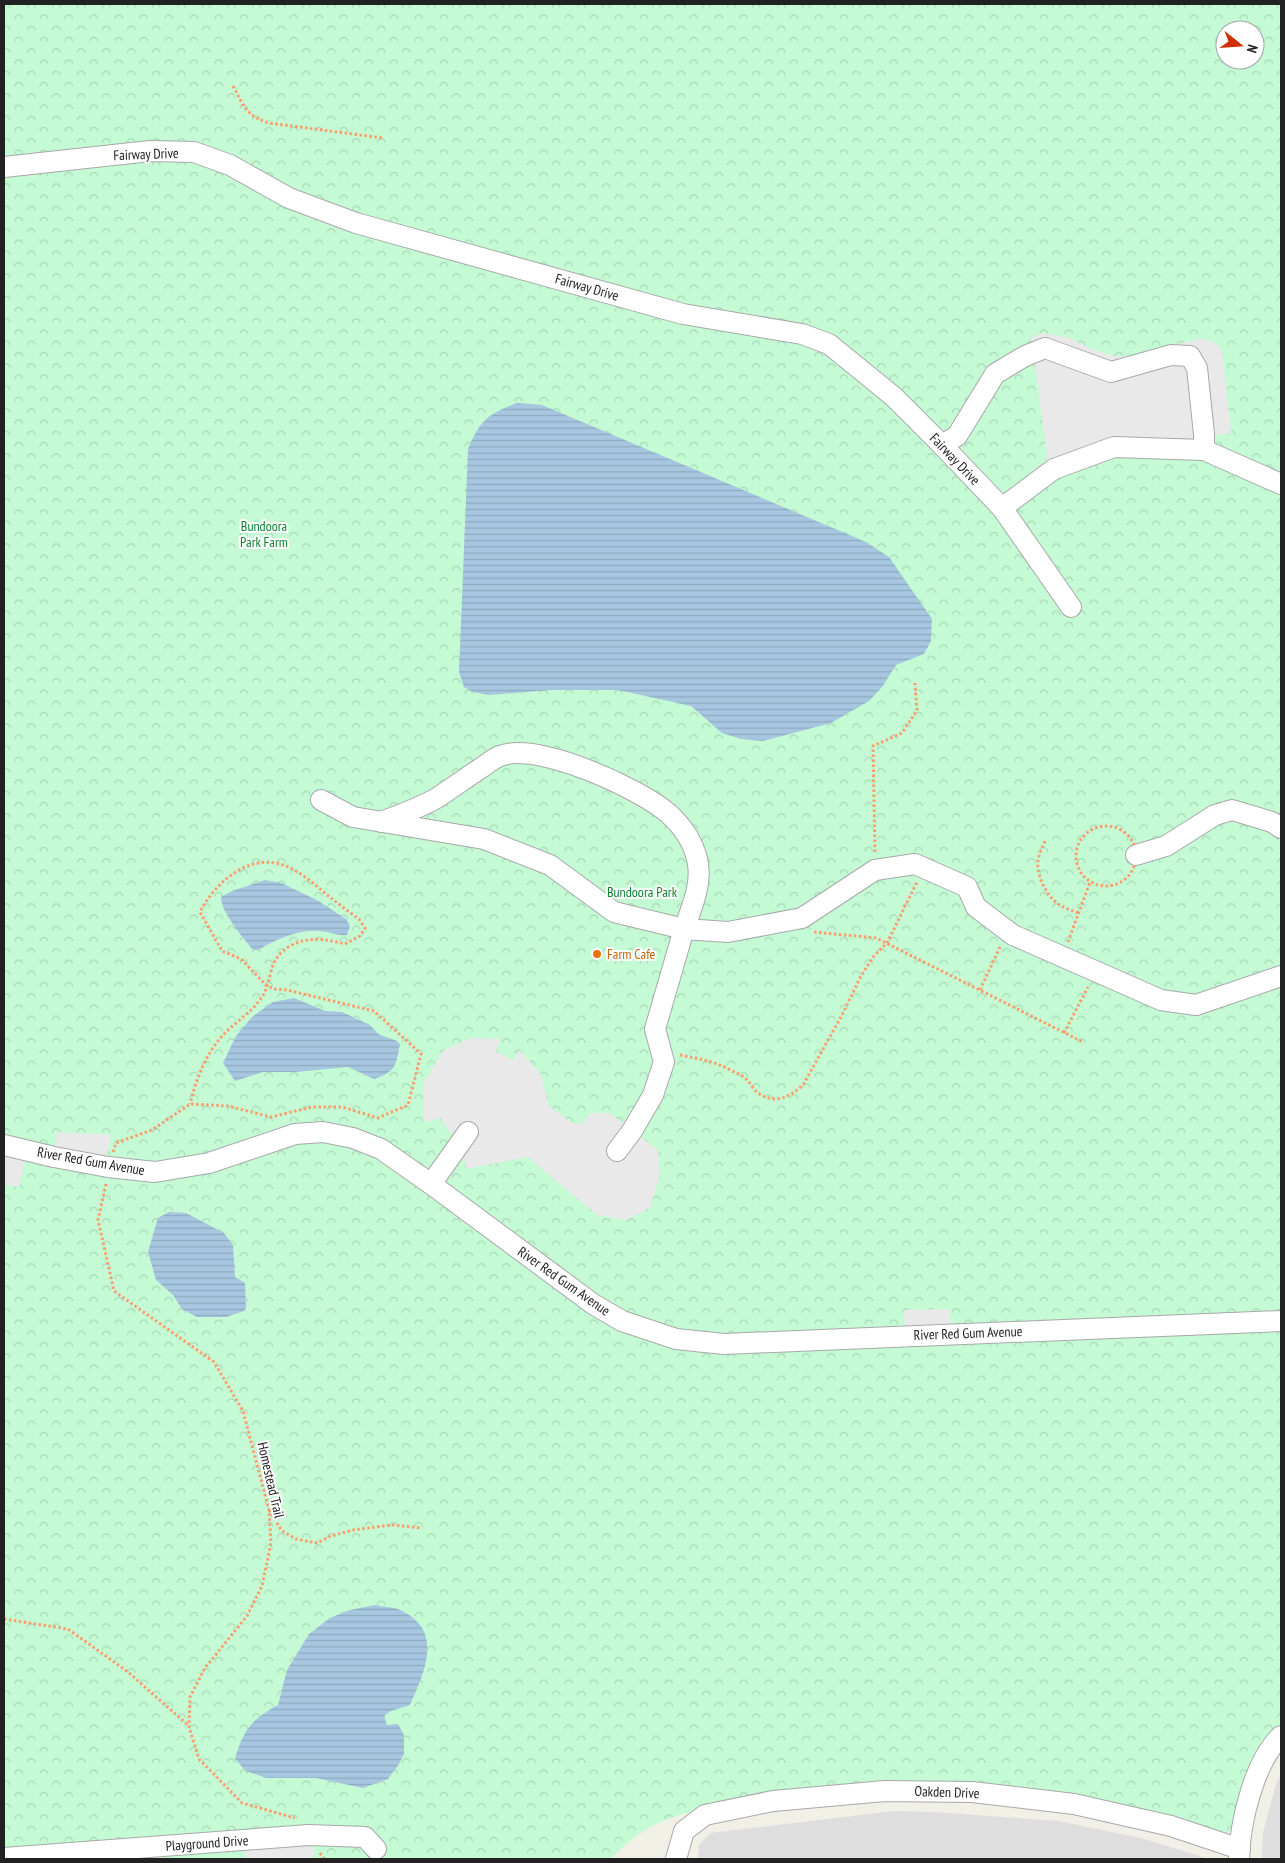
<svg xmlns="http://www.w3.org/2000/svg" width="1285" height="1863" font-family="'PT Sans Narrow',sans-serif">
<style>
.residential{fill:#dfdede}
.park{fill:url(#park-crowns);fill-rule:evenodd}
.parking{fill:#e9e9e9}
.water{fill:url(#water-rules)}
.lines{fill:none;stroke-linecap:round;stroke-linejoin:round}
.minor-casing{stroke:#a8a8a8;stroke-width:22}
.path{stroke:#fd9c6c;stroke-width:3;stroke-dasharray:2.5 2.5;stroke-linecap:butt}
.minor{stroke:#fff;stroke-width:20}
.food-dot{fill:#e8710a;stroke:#fff;stroke-width:2}
.labels{text-anchor:middle;dominant-baseline:central;stroke-width:4;stroke-linejoin:round;paint-order:stroke}
.street-label{font-size:14px;fill:#212121;stroke:#fff}
.park-label{font-size:14px;fill:#09842f;stroke:#fff}
.food-label{font-size:14px;fill:#c56008;stroke:#fff;text-anchor:start}
</style>
<defs>
<pattern id="park-crowns" width="20" height="18" patternUnits="userSpaceOnUse" patternTransform="scale(1.25)"><rect width="20" height="18" fill="#c4fbd5"/><path d="M2 6a3 3 0 1 1 6 0M12 15a3 3 0 1 1 6 0" fill="none" stroke="#a8d7b7"/></pattern>
<pattern id="water-rules" width="6" height="5" patternUnits="userSpaceOnUse" patternTransform="scale(1.25)"><rect width="6" height="5" fill="#a7c6e0"/><path d="M0 2.5h6" fill="none" stroke="#8faac0"/></pattern>
</defs>
<rect width="100%" height="100%" fill="#f1f0e7"/>
<g class="residential">
<polygon points="1281,1774 1281,1859 1262,1859 1263,1833 1276,1784"/>
<polygon points="894,1811 935,1812 1058,1821 1141,1838 1209,1859 698,1859 699,1845 710,1833"/>
</g>
<path class="park" d="M4 4H1281V1724L1271 1735 1235 1828 1226 1834 1182 1820 1041 1791 708 1807C665 1818 642 1826 611 1859H4ZM1225 30H1255V60H1225Z"/>
<g class="parking">
<polygon points="1044,333 1070,338 1089,348 1113,356 1135,356 1159,348 1200,339 1212,341 1220,347 1223,357 1231,433 1048,461 1031,337"/>
<polygon points="471,1038 500,1039 496,1052 513,1060 520,1050 541,1075 549,1106 571,1122 582,1124 590,1113 609,1113 658,1150 660,1175 650,1208 626,1220 597,1215 528,1157 466,1169 463,1149 440,1118 424,1122 424,1082 443,1051"/>
<polygon points="57,1132 111,1135 106,1158 56,1148"/>
<polygon points="4,1157 25,1160 19,1187 4,1184"/>
<polygon points="950,1309 950,1328 905,1329 904,1310"/>
<polygon points="313,1844 313,1859 245,1859 245,1846"/>
</g>
<g class="water">
<path d="M517 403 542 405 866 542 889 557 932 619 931 641 924 654 896 665 882 687 869 701 831 723 763 741 741 739 722 733 691 706 618 690H550L488 695 473 692 464 687 459 672 468 449C480 420 488 414 517 403Z"/>
<path d="M265 880 281 883 317 900 346 919 350 926 347 935C336 936 329 931 319 931 297 929 276 940 258 950H253C243 937 221 913 221 897L232 891Z"/>
<path d="M294 998 325 1011 342 1012 370 1025 378 1034 397 1041 400 1044C396 1065 396 1072 374 1079L348 1067 295 1072H263L235 1081 223 1063 236 1036 252 1017 273 1002Z"/>
<polygon points="169,1212 186,1213 224,1233 233,1245 235,1277 245,1283 246,1308 244,1311 226,1317 197,1317 182,1309 173,1295 156,1280 148,1252 158,1218"/>
<path d="M375 1605C382 1607 391 1607 398 1609 445 1629 425 1671 410 1705L391 1711 384 1716 387 1725 398 1724 404 1735V1754L399 1764 388 1779 363 1788 316 1778H266L246 1771 235 1759C243 1730 252 1719 278 1705L287 1670 309 1634 330 1618 350 1610Z"/>
</g>
<g class="lines">
<defs>
<g id="minor">
<polyline points="4,167 150,151 194,152 230,165 289,198 356,223 683,314 802,334 829,344 894,397 942,445 1002,508 1071,607"/>
<polyline points="942,445 957,436 995,374 1025,356 1045,348 1111,372 1171,355 1190,356 1197,368 1204,434 1204,450"/>
<polyline points="1002,508 1054,469 1114,447 1204,450 1281,484"/>
<path d="M321 800 353 817 484 839 550 865 614 912 684 929C692 907 703 882 697 859 693 842 682 826 669 814 641 789 537 741 500 756 494 758 487 764 481 768 466 778 452 788 437 798 419 808 400 815 381 822"/>
<polyline points="1136,855 1166,846 1215,815 1232,810 1272,822 1281,828"/>
<polyline points="4,1145 54,1157 108,1167 155,1172 209,1163 295,1134 323,1132 353,1138 381,1149 431,1184 593,1304 622,1321 676,1339 724,1344 1281,1321"/>
<polyline points="617,1151 632,1131 653,1095 664,1062 655,1029 684,929 728,932 802,918 875,870 915,864 967,887 976,907 1013,935 1161,1000 1196,1005 1281,976"/>
<polyline points="431,1184 468,1132"/>
<polyline points="4,1858 309,1835 365,1837 376,1849"/>
<polyline points="676,1859 684,1831 705,1815 773,1801 885,1791 972,1792 1074,1804 1171,1826 1240,1849"/>
<path d="M1239 1859C1240 1822 1254 1762 1281 1736"/>
</g>
</defs>
<use href="#minor" class="minor-casing"/>
<g class="path">
<path d="M233 86C244 106 246 116 269 123L383 138"/>
<circle cx="1106" cy="856" r="30"/>
<path d="M1045 841C1043 846 1040 851 1039 856 1034 871 1045 894 1057 903 1063 908 1071 910 1078 913"/>
<polyline points="875,852 873,746 902,733 917,710 915,683"/>
<polyline points="814,932 876,938 1083,1042"/>
<polyline points="1068,942 1090,882"/>
<polyline points="980,990 1000,947"/>
<polyline points="1064,1033 1088,987"/>
<path d="M680 1055C699 1059 715 1061 732 1071 736 1073 742 1075 745 1078 750 1082 753 1089 758 1093 776 1105 789 1097 803 1085L842 1015 861 976 874 956 887 943 917 882"/>
<path d="M113 1152 116 1143 152 1130 190 1104 228 1106 271 1117 312 1107H342L378 1118 408 1105 421 1054 374 1011 287 990 275 989 267 986 241 959 222 951 200 912C215 883 248 853 283 865 301 871 316 886 331 898 340 905 349 912 359 919L365 928 360 936 345 944C326 939 308 936 290 946 265 960 274 984 259 1001 250 1013 236 1022 225 1033 207 1051 196 1079 190 1104"/>
<polyline points="106,1184 98,1220 114,1291 214,1362 243,1411 269,1510 271,1543 262,1586 247,1616 205,1668 190,1697 189,1727 199,1759 242,1803 295,1818"/>
<polyline points="269,1510 282,1531 296,1539 317,1543 331,1536 353,1530 391,1525 422,1528"/>
<polyline points="4,1619 68,1629 128,1672 189,1726"/>
<polyline points="320,1853 324,1859"/>
</g>
<use href="#minor" class="minor"/>
</g>
<circle class="food-dot" cx="597" cy="954" r="5"/>
<g class="labels">
<g class="street-label">
<text transform="translate(146 154) rotate(-2)">Fairway Drive</text>
<text transform="translate(587 287) rotate(16)">Fairway Drive</text>
<text transform="translate(955 459) rotate(46)">Fairway Drive</text>
<text transform="translate(91 1161) rotate(10)">River Red Gum Avenue</text>
<text transform="translate(564 1281) rotate(35)">River Red Gum Avenue</text>
<text transform="translate(968 1333) rotate(-2)">River Red Gum Avenue</text>
<text transform="translate(271 1480) rotate(77)">Homestead Trail</text>
<text transform="translate(947 1792) rotate(2)">Oakden Drive</text>
<text transform="translate(207 1843) rotate(-4)">Playground Drive</text>
</g>
<g class="park-label">
<text x="264" y="526">Bundoora<tspan x="264" dy="16">Park Farm</tspan></text>
<text x="642" y="892">Bundoora Park</text>
</g>
<g class="food-label">
<text x="607" y="954">Farm Cafe</text>
</g>
</g>
<rect width="1285" height="1863" fill="none" stroke="#212121" stroke-width="10"/>
<g transform="translate(1240 45) rotate(107)"><circle r="24" fill="#ffffff" stroke="#a6a6a6"/>
<path d="M0-4L9 19L0 12L-9 19Z" fill="#d12f00"/>
<text y="-8" font-size="14" font-weight="bold" text-anchor="middle" fill="#212121">N</text>
</g>
</svg>
